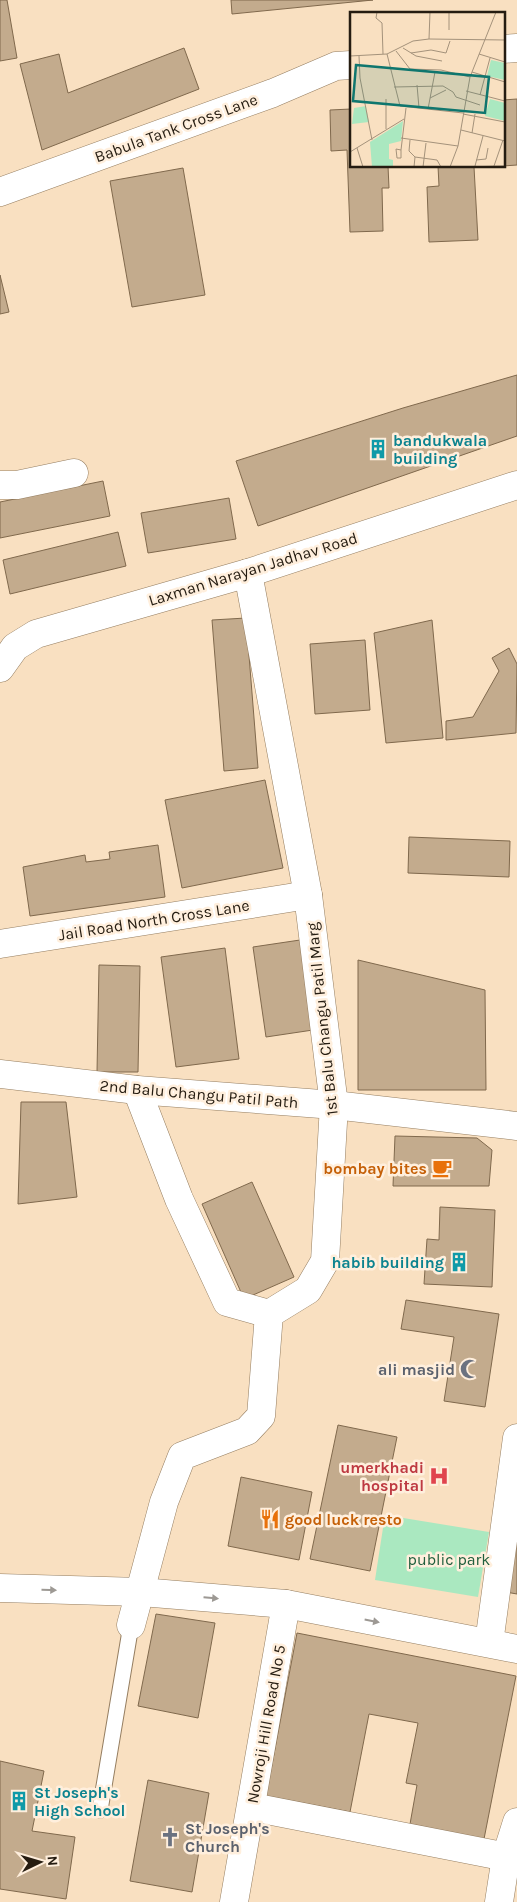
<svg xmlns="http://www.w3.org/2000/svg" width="517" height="1902" font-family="Karla,sans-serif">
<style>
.green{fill:#aae8c0}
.building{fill:#c3ab8d;stroke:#80694d}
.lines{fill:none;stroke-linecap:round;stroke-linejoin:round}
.lane-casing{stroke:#957e61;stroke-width:17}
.street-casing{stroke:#957e61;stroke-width:29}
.secondary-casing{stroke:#957e61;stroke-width:29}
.lane{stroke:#fff;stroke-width:15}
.street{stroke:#fff;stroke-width:28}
.secondary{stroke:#fff;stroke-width:28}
.oneway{fill:#9d9994}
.labels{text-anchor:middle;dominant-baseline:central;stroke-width:5;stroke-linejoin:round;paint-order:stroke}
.street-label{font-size:16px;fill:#251c11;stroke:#ffefdd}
.culture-label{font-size:16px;font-weight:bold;fill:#0d838f;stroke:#ffefdd;text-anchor:start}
.food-label{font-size:16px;font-weight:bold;fill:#c56008;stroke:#ffefdd;text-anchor:end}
.worship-label{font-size:16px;font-weight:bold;fill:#5b616d;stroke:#ffefdd;text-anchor:end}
.health-label{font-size:16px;font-weight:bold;fill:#be3a42;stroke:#ffefdd;text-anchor:end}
.park-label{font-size:16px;fill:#205f3d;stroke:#ffefdd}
.inset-road{fill:none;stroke:#a4927b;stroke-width:1}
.view{fill:#0f766e;fill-opacity:0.15;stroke:#0f766e;stroke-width:2.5}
.inset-edge{fill:none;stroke:#251c11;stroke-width:2.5}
</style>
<rect width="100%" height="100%" fill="#f9e0c1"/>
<polygon class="green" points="385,1515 489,1532 478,1597 375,1580"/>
<g class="building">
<polygon points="0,0 7,0 17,58 0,61"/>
<polygon points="231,0 373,0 232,14"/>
<polygon points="184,48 199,89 42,150 20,64 59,54 68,93"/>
<polygon points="517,99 517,165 503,166 503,100"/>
<polygon points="351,109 351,166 388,166 389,188 382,188 383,231 350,232 347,150 331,151 330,110"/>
<polygon points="438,166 498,166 474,167 478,240 429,242 427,187 439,186"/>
<polygon points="183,168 205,295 132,307 110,181"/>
<polygon points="0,275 9,312 0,314"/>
<polygon points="517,375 517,436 258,526 236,461 403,408"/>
<polygon points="103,481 110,516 0,538 0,502"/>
<polygon points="229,498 236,539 148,553 141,513"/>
<polygon points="118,532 126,566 10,594 3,560"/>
<polygon points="246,618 258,768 224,771 212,620"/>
<polygon points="432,620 443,738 386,743 374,633"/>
<polygon points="365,640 370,710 315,714 310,644"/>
<polygon points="509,648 517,664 516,733 446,740 446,721 473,717 499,671 492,658"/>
<polygon points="265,780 283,868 182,888 165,800"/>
<polygon points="409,837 510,841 509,877 408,873"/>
<polygon points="158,845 165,897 30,916 23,867 85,855 86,862 110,859 109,852"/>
<polygon points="300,940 313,1030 266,1037 253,947"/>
<polygon points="225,948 239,1059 176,1067 161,957"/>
<polygon points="358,960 485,990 486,1090 358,1090"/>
<polygon points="99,965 140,966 138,1072 97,1072"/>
<polygon points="21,1102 66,1102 77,1197 18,1204"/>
<polygon points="395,1136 477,1138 492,1150 489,1186 393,1186"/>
<polygon points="252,1182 294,1277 244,1299 202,1204"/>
<polygon points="440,1207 495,1210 492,1287 424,1284 427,1239 439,1240"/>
<polygon points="406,1300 499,1314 485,1407 444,1401 454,1337 401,1329"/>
<polygon points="338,1425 397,1437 370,1571 310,1559"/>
<polygon points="241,1477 312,1492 299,1560 228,1546"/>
<polygon points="517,1482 517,1594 500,1591"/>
<polygon points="156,1614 215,1623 198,1718 138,1706"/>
<polygon points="297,1633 516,1676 484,1839 410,1824 417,1785 406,1783 418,1723 369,1714 350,1812 266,1796"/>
<polygon points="0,1761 44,1771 32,1831 75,1837 66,1899 0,1889"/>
<polygon points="148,1780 209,1793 192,1892 130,1881"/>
</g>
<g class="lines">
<defs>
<polyline id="lane" points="100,1810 131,1625"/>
<g id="street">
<polyline points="503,49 517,48"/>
<polyline points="0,192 273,93 336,66 351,65"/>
<polyline points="0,485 17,485 74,473"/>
<polyline points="0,944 308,895"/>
<polyline points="0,1074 137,1090 334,1105 517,1126"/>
<polyline points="137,1090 179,1199 227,1302 269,1314"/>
<polyline points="131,1625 164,1502 182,1456 247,1431 261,1416 269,1314 308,1290 325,1261 334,1105 308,895 248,573"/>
<polyline points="489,1643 517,1438"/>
<polyline points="252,1807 517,1859"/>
<polyline points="234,1902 286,1604"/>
<polyline points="499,1902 506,1857 517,1822"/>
</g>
<g id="secondary">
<polyline points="0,668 15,647 36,634 248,573 517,485"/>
<polyline points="0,1588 141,1592 286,1604 517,1649"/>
</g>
</defs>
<use href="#lane" class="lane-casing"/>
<use href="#street" class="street-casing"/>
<use href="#secondary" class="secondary-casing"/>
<use href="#lane" class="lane"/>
<use href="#street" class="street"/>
<use href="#secondary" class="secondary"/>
</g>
<defs><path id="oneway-solid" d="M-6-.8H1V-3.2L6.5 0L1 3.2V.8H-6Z" transform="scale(1.25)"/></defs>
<g class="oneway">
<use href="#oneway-solid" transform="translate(49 1590) rotate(1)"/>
<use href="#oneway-solid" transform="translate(211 1598) rotate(5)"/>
<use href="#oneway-solid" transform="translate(372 1621) rotate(11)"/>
</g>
<defs>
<symbol id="building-bare" viewBox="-9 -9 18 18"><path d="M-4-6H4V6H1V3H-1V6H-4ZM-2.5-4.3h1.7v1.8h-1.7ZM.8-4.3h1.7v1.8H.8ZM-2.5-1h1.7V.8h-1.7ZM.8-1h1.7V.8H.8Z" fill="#0f9aa8" stroke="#ffefdd" stroke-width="2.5" paint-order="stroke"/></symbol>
<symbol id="cafe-bare" viewBox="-9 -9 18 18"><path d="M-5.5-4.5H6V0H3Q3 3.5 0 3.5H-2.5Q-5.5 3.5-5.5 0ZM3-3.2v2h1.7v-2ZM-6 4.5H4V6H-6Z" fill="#e8710a" stroke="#ffefdd" stroke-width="2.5" paint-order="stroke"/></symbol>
<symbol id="mosque-bare" viewBox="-9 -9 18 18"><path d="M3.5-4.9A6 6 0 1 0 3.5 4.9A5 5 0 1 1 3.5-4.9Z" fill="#6b7280" stroke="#ffefdd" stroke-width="2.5" paint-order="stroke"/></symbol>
<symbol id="hospital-bare" viewBox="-9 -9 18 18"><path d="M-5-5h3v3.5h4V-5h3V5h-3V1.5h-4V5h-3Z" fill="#e0444e" stroke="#ffefdd" stroke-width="2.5" paint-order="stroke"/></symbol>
<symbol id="restaurant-bare" viewBox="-9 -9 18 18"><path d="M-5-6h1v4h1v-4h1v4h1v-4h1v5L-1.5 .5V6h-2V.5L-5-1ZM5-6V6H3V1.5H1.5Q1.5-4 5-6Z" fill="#e8710a" stroke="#ffefdd" stroke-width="2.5" paint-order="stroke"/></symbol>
<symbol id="church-bare" viewBox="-9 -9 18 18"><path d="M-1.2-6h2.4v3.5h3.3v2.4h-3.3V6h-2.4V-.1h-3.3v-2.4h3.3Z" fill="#6b7280" stroke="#ffefdd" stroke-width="2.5" paint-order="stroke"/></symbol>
</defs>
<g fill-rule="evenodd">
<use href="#building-bare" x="364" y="435" width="28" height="28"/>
<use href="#cafe-bare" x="428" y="1154" width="28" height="28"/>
<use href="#building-bare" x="445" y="1248" width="28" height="28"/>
<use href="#mosque-bare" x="456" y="1355" width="28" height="28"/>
<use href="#hospital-bare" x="425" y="1462" width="28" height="28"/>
<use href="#restaurant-bare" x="256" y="1505" width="28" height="28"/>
<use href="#building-bare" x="5" y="1787" width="28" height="28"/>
<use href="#church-bare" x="156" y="1823" width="28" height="28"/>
</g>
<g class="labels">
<g class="street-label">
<text transform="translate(176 128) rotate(-20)">Babula Tank Cross Lane</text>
<text transform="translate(253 569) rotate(-17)">Laxman Narayan Jadhav Road</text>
<text transform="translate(154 920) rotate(-9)">Jail Road North Cross Lane</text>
<text transform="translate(322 1019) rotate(-96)">1st Balu Changu Patil Marg</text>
<text transform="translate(199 1094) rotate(5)">2nd Balu Changu Patil Path</text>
<text transform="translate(266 1724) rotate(-80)">Nowroji Hill Road No 5</text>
</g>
<g class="culture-label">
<text x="393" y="440">bandukwala<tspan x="393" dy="18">building</tspan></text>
<text x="444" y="1262" text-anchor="end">habib building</text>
<text x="34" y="1792">St Joseph's<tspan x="34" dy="18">High School</tspan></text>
</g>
<g class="food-label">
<text x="427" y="1168">bombay bites</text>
<text x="285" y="1519" text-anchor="start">good luck resto</text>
</g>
<g class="worship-label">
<text x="455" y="1369">ali masjid</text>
<text x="185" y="1828" text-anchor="start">St Joseph's<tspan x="185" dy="18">Church</tspan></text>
</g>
<g class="health-label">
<text x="424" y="1467">umerkhadi<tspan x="424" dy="18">hospital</tspan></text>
</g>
<g class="park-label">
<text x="449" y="1559">public park</text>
</g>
</g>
<g transform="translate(350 12)">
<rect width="155" height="155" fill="#f9e0c1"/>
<path d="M141 48 155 51V68L137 64ZM140 87 155 91V109L135 104ZM16 94 19 110 2 112 4 96ZM53 109 51 129 39 132V147L43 148V155H22L20 130Z" fill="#aae8c0"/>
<path class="inset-road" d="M27 0 26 6 32 11 33 42M99 18V0M79 27 80 0M53 36 66 44 92 49M46 39 60 57 91 58 120 65M61 41 81 38 96 41 100 29M37 42 50 94 113 101M129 42 155 50M0 44 37 42 63 29 79 27 155 28M9 44 10 66 22 128M122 60 155 70M67 73 69 96M44 75 93 74 103 80 106 85 130 93M116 79 155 89M130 83 140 46M80 86 96 78M78 97 85 60M113 102 155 110M36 117V87M111 118 155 129M122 121 125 102M51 126 108 134M60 128 59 139 65 145 64 155M7 136 13 155M46 137 51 138V146H47ZM51 138 56 96M0 140 54 107M65 145 87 148 91 155M126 148 136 147 138 136M125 154 133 124M144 154 153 128M73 155 76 131M100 155 108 134 120 65 146 0M111 155 155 154"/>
<path class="view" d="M6 53 139 65 135 101 3 89Z"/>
<rect width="155" height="155" class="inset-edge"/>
</g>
<g transform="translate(40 1862) rotate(85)" stroke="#ffefdd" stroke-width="4" paint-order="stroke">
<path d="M0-4L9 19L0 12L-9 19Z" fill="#251c11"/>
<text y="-8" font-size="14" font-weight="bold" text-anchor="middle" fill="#251c11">N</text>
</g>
</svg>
